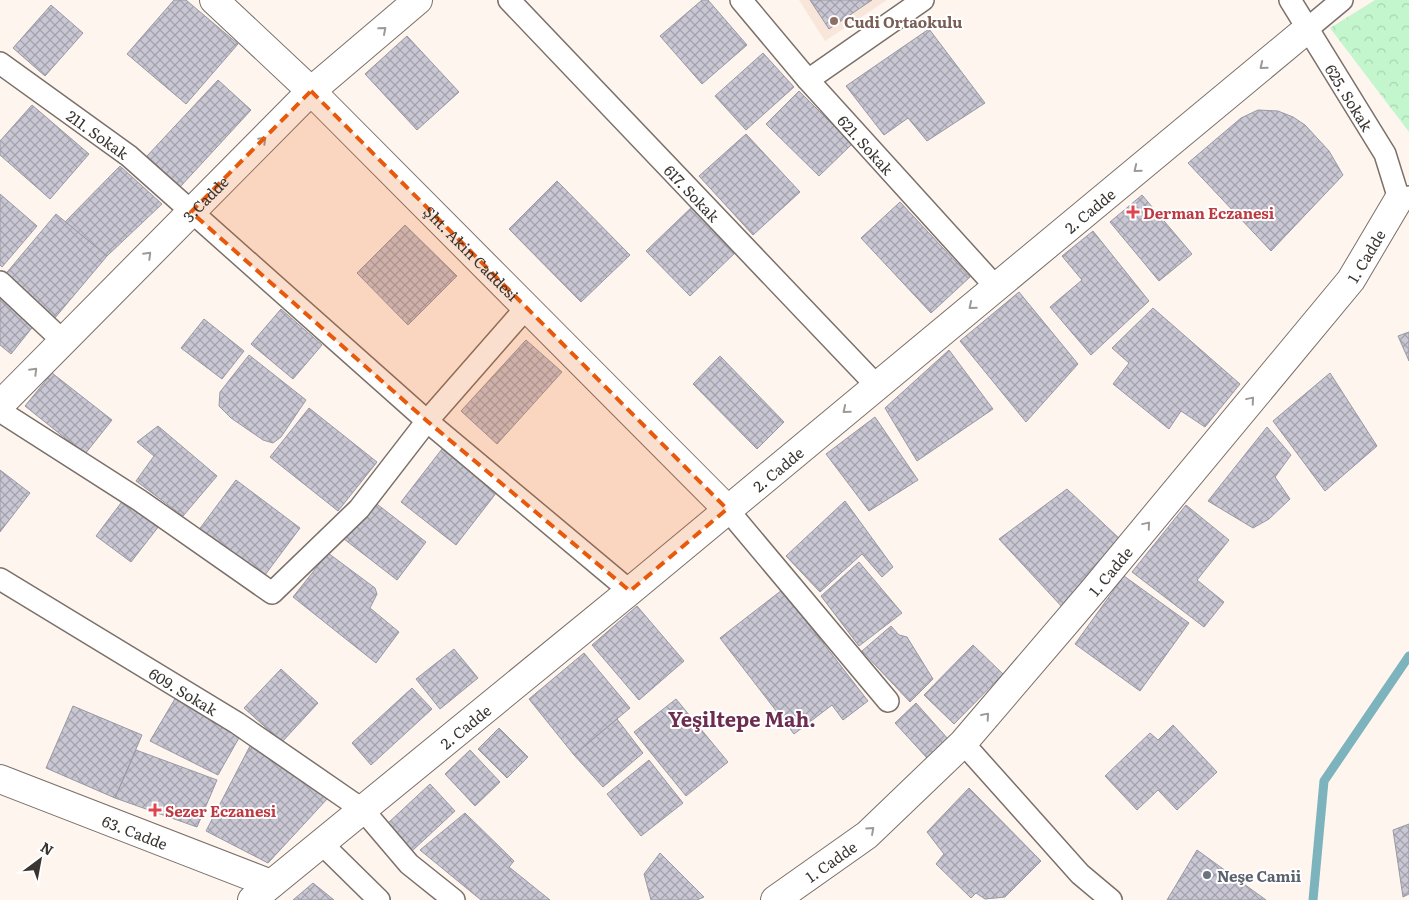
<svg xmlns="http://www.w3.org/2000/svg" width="1409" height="900" font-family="Literata,serif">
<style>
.built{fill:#f9e6da}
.park{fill:url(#park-crowns)}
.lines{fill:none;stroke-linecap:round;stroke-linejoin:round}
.stream{stroke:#7cb3bd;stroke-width:9}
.building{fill:url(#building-cross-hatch);stroke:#9999a4}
.street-casing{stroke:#7b706a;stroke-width:24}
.secondary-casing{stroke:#7b706a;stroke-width:30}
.street{stroke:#fff;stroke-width:21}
.secondary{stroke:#fff;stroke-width:28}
.oneway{stroke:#9c9a98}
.marked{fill:#e8590c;fill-opacity:0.2;stroke:#e8590c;stroke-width:4;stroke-dasharray:10 6;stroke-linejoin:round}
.education-dot{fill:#8d6e63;stroke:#fff;stroke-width:2}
.health-dot{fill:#e0444e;stroke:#fff;stroke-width:2}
.worship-dot{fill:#6b7280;stroke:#fff;stroke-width:2}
.labels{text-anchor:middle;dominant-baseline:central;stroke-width:4;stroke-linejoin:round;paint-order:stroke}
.education-label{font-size:15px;font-weight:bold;fill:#785e54;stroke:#fff;text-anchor:start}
.street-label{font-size:15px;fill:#393532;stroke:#fff}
.health-label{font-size:15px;font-weight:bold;fill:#be3a42;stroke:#fff;text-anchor:start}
.worship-label{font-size:15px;font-weight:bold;fill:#5b616d;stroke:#fff;text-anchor:start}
.district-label{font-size:20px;font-weight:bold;fill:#6c2d50;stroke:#fff}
</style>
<defs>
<pattern id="park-crowns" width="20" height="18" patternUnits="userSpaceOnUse" patternTransform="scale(1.25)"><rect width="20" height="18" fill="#c4f6ce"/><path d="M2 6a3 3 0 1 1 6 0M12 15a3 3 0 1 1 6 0" fill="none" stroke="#a9d4b1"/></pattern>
<pattern id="building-cross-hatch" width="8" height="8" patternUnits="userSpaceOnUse" patternTransform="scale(1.25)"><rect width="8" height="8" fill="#c8c7d3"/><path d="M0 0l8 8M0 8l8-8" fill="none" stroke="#a3a2ac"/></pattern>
</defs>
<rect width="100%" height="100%" fill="#fff5ef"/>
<polygon class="built" points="799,0 887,0 825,41"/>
<polygon class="park" points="1375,0 1409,0 1409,132 1330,28"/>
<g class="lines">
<polyline class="stream" points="1313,900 1324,781 1409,656"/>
</g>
<g class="building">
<polygon points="174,0 186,0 238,44 186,104 127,54"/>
<polygon points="702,0 708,0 747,45 702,84 660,36"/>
<polygon points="810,0 872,0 829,29"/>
<polygon points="51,5 83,33 45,76 13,48"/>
<polygon points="929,29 985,103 927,141 908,118 884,135 846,86"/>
<polygon points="407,36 459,92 417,130 365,74"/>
<polygon points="763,53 794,87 746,130 715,96"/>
<polygon points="218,80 251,110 180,187 147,156"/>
<polygon points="799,91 852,144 819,176 766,124"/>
<polygon points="32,105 89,154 50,199 0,155 0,141"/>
<polygon points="1258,110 1278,111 1293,117 1305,125 1329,151 1343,175 1271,251 1188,163 1241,118"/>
<polygon points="746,134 800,192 753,235 699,176"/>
<polygon points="120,166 162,204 107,256 65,222"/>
<polygon points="557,181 630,255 581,302 509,229"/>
<polygon points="0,194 37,226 2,267 0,265"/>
<polygon points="1142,195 1192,254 1159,281 1110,222"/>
<polygon points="900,202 970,277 931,313 861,238"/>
<polygon points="695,204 738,250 690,296 646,251"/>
<polygon points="56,214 107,256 54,319 3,277"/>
<polygon points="405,225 457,276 408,325 357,273"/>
<polygon points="1093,231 1149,301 1091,355 1050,307 1082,280 1062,256"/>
<polygon points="1019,292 1078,364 1026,422 960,341"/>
<polygon points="0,295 35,324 11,354 0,345"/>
<polygon points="1153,308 1240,384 1205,427 1181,411 1169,429 1113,384 1129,363 1112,348"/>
<polygon points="281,309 322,345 293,379 251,344"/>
<polygon points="204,319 244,351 222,379 181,348"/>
<polygon points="1409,332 1409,361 1398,336"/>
<polygon points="526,340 562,372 497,444 461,411"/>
<polygon points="949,350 993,409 917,461 885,408"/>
<polygon points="249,355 306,400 281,437 273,443 263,440 231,418 219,406 220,392"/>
<polygon points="720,356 784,422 757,449 693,384"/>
<polygon points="52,373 112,420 85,454 25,406"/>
<polygon points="1330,373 1377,446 1325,491 1273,421"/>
<polygon points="309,408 377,462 338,511 270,457"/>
<polygon points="875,417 918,480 869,511 826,454"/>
<polygon points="158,426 217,476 183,516 136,481 154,456 137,442"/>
<polygon points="1267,427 1291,455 1275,477 1290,499 1269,519 1253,528 1208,501"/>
<polygon points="442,449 497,492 456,545 401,502"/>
<polygon points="0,470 30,493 0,532"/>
<polygon points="236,480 300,528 262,579 198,531"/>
<polygon points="1067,489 1123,542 1064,609 999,539"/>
<polygon points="124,499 159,526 131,562 96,536"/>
<polygon points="373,501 426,542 397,580 344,539"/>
<polygon points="845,501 893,567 882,577 862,554 820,592 786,556"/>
<polygon points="1186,505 1229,540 1197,580 1224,602 1204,627 1132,572"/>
<polygon points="328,553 375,588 377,594 370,608 399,632 376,663 293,597"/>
<polygon points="859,562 902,613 859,646 821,596"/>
<polygon points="1124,576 1189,623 1140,691 1075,644"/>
<polygon points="782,590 868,701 843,720 832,705 794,734 720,638"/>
<polygon points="637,606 684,661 639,700 592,645"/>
<polygon points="891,626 899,635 907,637 933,679 910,702 862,651"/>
<polygon points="973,645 1003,674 954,724 924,695"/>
<polygon points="454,649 478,678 440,709 416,679"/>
<polygon points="584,653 630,708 574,755 529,699"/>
<polygon points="281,669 318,703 282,742 244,708"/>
<polygon points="412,688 432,709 371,765 352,743"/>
<polygon points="176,697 240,736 218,775 150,741"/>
<polygon points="676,699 728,762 686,796 634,732"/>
<polygon points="916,703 948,739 927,758 895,723"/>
<polygon points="73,706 142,735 115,798 46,768"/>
<polygon points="617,719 643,753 603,787 574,755"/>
<polygon points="1173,725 1217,772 1177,810 1158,790 1137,810 1105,776 1150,733 1158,740"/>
<polygon points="499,728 528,757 507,778 478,749"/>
<polygon points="250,746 328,798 268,863 206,831"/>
<polygon points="136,750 217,780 197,827 115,798"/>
<polygon points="470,750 500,782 475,806 445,774"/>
<polygon points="649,760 683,803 641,836 607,794"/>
<polygon points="430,784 455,811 412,851 387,824"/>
<polygon points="969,788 1041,861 1005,897 985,899 976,893 971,898 936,864 944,854 927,832"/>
<polygon points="465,813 514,861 509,867 550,900 481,900 420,850"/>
<polygon points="1409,824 1409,894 1403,897 1393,830"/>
<polygon points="1197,850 1266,900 1167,900"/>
<polygon points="660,853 704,897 697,900 651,900 644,874"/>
<polygon points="313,883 334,900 293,900"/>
</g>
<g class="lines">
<defs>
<g id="street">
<path id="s1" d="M509 0 876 385"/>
<path id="s2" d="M741 0 808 80 995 286"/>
<path id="s3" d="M1290 0 1385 154 1399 199 1409 197"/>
<polyline points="1300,35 1342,0"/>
<path id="s4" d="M0 63 129 156 427 421 630 591"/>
<polyline points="808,80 923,0"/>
<polyline points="0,282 63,341"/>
<polyline points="0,411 139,500 272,593 359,509 427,421 526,308"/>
<polyline points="727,509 888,701"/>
<path id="s5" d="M0 579 237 723 363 810 409 864 454 900"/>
<polyline points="963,743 1080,874 1111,900"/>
<polyline points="322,844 379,900"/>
</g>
<g id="secondary">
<path id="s6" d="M214 0 311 91 727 509"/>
<path id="s7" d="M0 405 311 91 418 0"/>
<path id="s8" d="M0 779 271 884"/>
<path id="s9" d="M252 900 630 591 1300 35"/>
<path id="s10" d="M775 900 867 835 963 743 1093 591 1351 280 1399 199"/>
</g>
</defs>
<use href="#street" class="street-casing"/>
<use href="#secondary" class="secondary-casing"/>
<use href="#street" class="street"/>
<use href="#secondary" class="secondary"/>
</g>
<defs><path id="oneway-chevron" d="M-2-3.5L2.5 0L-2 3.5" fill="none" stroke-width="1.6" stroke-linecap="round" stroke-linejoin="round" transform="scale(1.25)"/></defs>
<g class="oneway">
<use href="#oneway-chevron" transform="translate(383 30) rotate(-41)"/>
<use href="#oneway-chevron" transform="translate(1263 66) rotate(141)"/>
<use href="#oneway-chevron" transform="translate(263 140) rotate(-45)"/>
<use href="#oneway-chevron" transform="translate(1137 169) rotate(141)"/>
<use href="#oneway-chevron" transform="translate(148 255) rotate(-45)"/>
<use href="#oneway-chevron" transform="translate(972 306) rotate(140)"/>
<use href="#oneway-chevron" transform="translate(34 371) rotate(-45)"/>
<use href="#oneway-chevron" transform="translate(1251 400) rotate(-50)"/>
<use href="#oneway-chevron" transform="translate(846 410) rotate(140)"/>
<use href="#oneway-chevron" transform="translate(1147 525) rotate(-50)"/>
<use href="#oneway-chevron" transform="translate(986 716) rotate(-49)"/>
<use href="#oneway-chevron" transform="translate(871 830) rotate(-42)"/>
</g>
<path class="marked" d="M311 91 727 509 630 591 427 421 191 212Z"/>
<circle class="education-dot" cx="834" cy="21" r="5"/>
<g class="health-dot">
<path d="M1130.5 204.5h5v5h5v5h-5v5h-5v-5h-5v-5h5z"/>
<path d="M152.5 802.5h5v5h5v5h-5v5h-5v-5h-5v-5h5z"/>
</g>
<circle class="worship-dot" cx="1207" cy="875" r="5"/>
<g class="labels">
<g class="education-label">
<text x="844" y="21">Cudi Ortaokulu</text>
</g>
<g class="street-label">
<text stroke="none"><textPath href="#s3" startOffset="114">625. Sokak</textPath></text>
<text stroke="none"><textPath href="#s4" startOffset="121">211. Sokak</textPath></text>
<text stroke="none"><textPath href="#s2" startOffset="191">621. Sokak</textPath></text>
<text stroke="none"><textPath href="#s1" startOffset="266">617. Sokak</textPath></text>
<text stroke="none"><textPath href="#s7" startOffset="291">3.Cadde</textPath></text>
<text stroke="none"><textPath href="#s9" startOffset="1085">2. Cadde</textPath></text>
<text stroke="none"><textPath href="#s6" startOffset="361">Şht. Akin Caddesi</textPath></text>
<text stroke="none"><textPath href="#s10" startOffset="878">1. Cadde</textPath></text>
<text stroke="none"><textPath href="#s9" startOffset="680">2. Cadde</textPath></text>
<text stroke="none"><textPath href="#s10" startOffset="472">1. Cadde</textPath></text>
<text stroke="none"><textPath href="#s5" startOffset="215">609. Sokak</textPath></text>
<text stroke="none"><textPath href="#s9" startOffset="275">2. Cadde</textPath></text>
<text stroke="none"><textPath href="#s8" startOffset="145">63. Cadde</textPath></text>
<text stroke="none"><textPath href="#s10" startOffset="68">1. Cadde</textPath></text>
</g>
<g class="health-label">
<text x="1143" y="212">Derman Eczanesi</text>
<text x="165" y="810">Sezer Eczanesi</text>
</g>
<g class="worship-label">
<text x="1217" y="875">Neşe Camii</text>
</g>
<g class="district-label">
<text x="742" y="718">Yeşiltepe Mah.</text>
</g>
</g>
<g transform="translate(40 860) rotate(32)" stroke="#ffffff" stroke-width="4" paint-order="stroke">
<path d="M0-4L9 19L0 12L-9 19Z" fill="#393532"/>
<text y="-8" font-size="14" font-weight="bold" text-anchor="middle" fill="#393532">N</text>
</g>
</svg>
